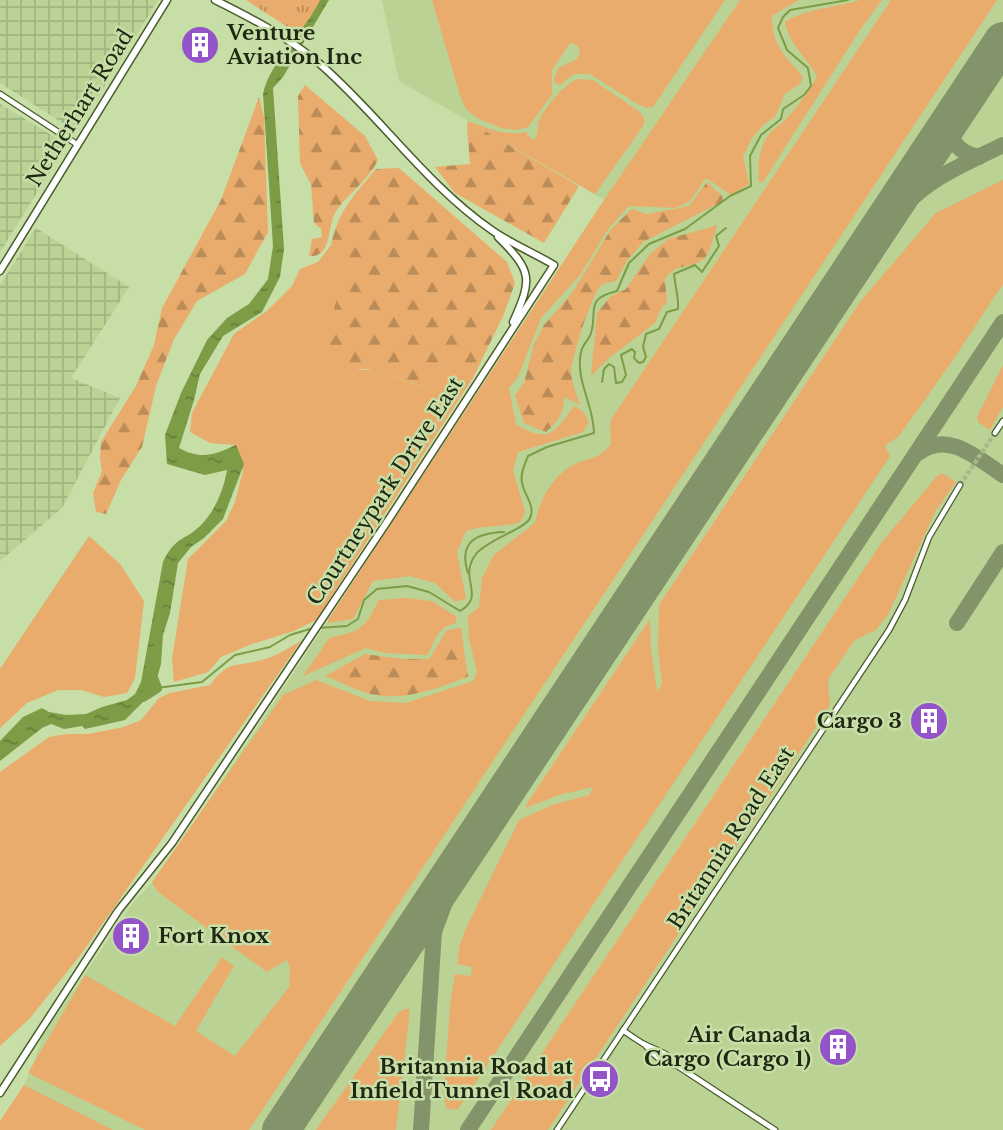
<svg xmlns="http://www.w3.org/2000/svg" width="1003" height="1130" font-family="'Libre Baskerville',serif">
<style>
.built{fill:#bad395}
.industrial{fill:url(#industrial-grid)}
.green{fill:#e9ac6c}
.forest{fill:url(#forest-firs)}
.park{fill:url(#park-tufts)}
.water{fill:url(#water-ripples)}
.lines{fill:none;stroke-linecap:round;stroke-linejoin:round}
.stream{stroke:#7c9c46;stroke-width:2}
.river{stroke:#7c9c46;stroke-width:10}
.taxiway{stroke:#83946a;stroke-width:16}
.runway{stroke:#83946a;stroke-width:38}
.minor-tunnel{stroke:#a6ba89;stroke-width:4.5;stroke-dasharray:4.5 2;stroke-linecap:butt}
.minor-casing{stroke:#495c2a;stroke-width:7}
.tertiary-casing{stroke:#495c2a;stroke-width:9}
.minor{stroke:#fff;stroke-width:4.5}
.tertiary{stroke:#fff;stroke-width:6}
.labels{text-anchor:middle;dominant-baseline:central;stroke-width:5;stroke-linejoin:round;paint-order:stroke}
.poi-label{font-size:21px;font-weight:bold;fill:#202813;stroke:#c7dea7;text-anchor:end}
.street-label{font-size:21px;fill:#202813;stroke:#c7dea7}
</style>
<defs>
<pattern id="industrial-grid" width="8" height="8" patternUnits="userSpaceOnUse" patternTransform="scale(1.75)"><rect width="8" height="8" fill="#bad395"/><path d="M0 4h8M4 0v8" fill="none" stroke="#a0b580"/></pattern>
<pattern id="forest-firs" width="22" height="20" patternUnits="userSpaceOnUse" patternTransform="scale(1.75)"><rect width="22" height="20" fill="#e9ac6c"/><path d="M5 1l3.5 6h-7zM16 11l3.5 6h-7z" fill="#bc8c58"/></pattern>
<pattern id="park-tufts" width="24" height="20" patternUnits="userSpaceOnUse" patternTransform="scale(1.75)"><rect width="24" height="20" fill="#e9ac6c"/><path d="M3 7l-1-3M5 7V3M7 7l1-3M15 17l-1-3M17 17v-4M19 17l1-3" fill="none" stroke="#bc8c58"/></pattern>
<pattern id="water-ripples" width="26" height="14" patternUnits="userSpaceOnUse" patternTransform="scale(1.75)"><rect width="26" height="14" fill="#7c9c46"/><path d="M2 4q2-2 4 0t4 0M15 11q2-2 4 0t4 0" fill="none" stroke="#657f39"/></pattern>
</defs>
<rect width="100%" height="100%" fill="#c7dea7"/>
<polygon class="built" points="382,0 1003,0 1003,1130 0,1130 31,1071 42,1037 133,903 160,874 606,201 399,81"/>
<g class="industrial">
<polygon points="0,0 158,0 79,127 72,129 0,83"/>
<polygon points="0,104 63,142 63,151 0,252"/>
<polygon points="36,228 129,287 71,378 120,398 62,508 0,561 0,285"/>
</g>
<g class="green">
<polygon points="432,0 725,0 653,107 647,108 639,105 590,74 574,74 560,85 555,83 554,78 558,68 575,60 580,54 578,46 570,43 552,70 552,95 528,127 517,130 501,128 477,118 466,109 460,96"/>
<path d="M740 0H799L772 16C772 46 785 55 803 77L800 84 785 94 775 117 764 124 752 138 743 156 749 184 731 195 706 178 690 201 676 208 629 206 609 228 580 275 541 318 518 377 509 388 516 424C549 445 555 432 574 406L583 411 589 422 583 432 518 452 513 470 525 512 520 522C502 528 484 524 466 531L457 552 466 599 455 602 435 583 410 576 373 581 353 619 328 623V620L602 203Z"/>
<path d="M860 0H882L860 30 763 182H759C757 164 759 144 772 131 777 126 784 122 789 116 799 104 810 90 817 76 806 57 789 44 785 22 807 8 835 8 860 0Z"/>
<path d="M891 0H997L249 1130H145L28 1073 85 975 175 1026 222 957 234 966 196 1031 235 1056 289 987 290 968 287 960 267 972 158 892 152 882 283 695 316 680 370 701 406 703 473 681 477 672 469 639 468 616 479 607 482 578 494 555 535 523C539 501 552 476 573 465 592 456 595 462 611 444L610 421Z"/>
<path d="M577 79 593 80 640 112 644 118V125L595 194 468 121C488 129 506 136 527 132V135L534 140C540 132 536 126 540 118 548 104 563 86 577 79Z"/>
<polygon points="1003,180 1003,284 951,363 899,436 885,446 890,456 458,1109 454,1110 446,1108 444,1091 450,1005 455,974 471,976 472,967 457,964 460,944 466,928 519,820 552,805 589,795 593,787 559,795 526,808 526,805 650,619 651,649 657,691 662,684 658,648 659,605 860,302 936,213"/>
<polygon points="331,245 342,248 350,255 359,370 373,370 426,388 428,371 451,363 474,376 316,620 294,631 252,644 221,657 208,672 174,682 172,659 188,559 226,521 235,502 243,471 234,445 210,443 190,432 192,413 234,334 268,310 292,286 300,269 318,262"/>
<polygon points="1003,365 1003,407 990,430 978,422 977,417"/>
<polygon points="942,473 956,482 935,512 889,613 876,630 855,640 829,678 828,686 830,703 828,709 548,1130 491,1130 882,542 937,476"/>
<polygon points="89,536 120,564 144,601 135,678 127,693 104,697 81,690 58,690 27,703 0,728 0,669"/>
<path d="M406 598 432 601 457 617 455 624C439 624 434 643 427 655L384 653 366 648 303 676 329 638C362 630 363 631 379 600Z"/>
<path d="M302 640 82 953 31 1017 0 1046V772L49 737 66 734H88L124 727 141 720 159 698 170 693 210 685C230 659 234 668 262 660 277 656 289 648 302 640Z"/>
<polygon points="405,1009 410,1009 396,1130 316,1130 398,1013"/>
<polygon points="24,1085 113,1130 0,1130 0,1121"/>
</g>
<g class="forest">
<path d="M305 85 365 136 378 160C368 181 347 194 335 213 327 228 332 258 309 256L312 239 322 237 321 229 314 223 311 185 300 163 298 96Z"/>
<polygon points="259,97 264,117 268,232 245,274 197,301 174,339 156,386 142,447 121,480 106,514 96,512 93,493 102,471 100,458 101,442 136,386 154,345 162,308 221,200"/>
<polygon points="468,121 579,186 544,243 455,193 435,167 470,164 467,125"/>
<path d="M399 168 507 262 515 283 504 314 474 376 451 363 429 371 427 388 373 370 348 368 324 345 349 256 342 248 331 245C339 209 353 197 376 169Z"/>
<path d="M707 182 722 196 723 201 643 242 627 261 616 281C612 282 604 283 601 286 592 292 571 361 571 373 572 383 577 395 580 405L564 397C564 413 558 422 546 432L524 423 515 395 524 383 534 344 544 325 572 293 611 229 632 209 647 214 689 206Z"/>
<path d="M718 225C712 236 713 253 701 261 689 269 679 262 665 278L667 303 662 307 655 323 609 358 591 376 597 313 610 297 626 289 650 254 668 239Z"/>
<path d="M461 628 468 677C437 688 405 702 371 694 356 690 340 682 325 676L365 654 402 659H429L447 630Z"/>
</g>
<polygon class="park" points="246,0 326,0 303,37"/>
<path class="water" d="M320 0H329L283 77 273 88 284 249 280 277 262 312 223 336 200 374 194 400 179 448C201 460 214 455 236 445L244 464 223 519 204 538 191 547 178 563 170 613 163 635 161 664 153 692 125 720 85 729 82 726 64 729 51 724 42 728 0 761V741L23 717 42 708 49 712 66 715 86 714 102 707 127 700 135 694 141 682 163 562C176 535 184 542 201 525 215 511 224 489 227 470L205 475 167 464 165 435 181 393 207 340 227 318 249 304 268 279 273 246 263 94C270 61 305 32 320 0Z"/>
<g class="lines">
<g class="stream">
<path d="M602 382 604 369 609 364 614 367 616 383 622 382 626 375 621 355 632 349 635 352 634 358 639 363 643 362 646 357 643 347 646 334 659 329 667 312 678 309C679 298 675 286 674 274L695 265 702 272 719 246 716 236 726 228"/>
<path d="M468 573C458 542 476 533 504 532"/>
<path d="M318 628 347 626 358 619 364 600 377 589 407 586 429 592 460 611C487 595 457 579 476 554 487 540 525 529 530 518 536 505 523 494 522 482 520 473 525 464 528 456L547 447 594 433C594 405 575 381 581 352 582 345 589 340 591 333 598 310 584 299 617 291L629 263 649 244 685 229 730 196 751 186 750 156 761 135 781 119 783 109 804 95 811 86 808 68 787 50 778 28 783 17 790 10 848 0"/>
<polyline points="157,688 202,682 235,655 270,647 290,635 313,628"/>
</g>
<polyline class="river" points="143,697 157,688 150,670"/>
<g class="taxiway">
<path d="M954 115C944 136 957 153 979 157"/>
<path d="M856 262C880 232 906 197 940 177 960 165 982 155 1003 145"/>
<path d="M918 453C948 430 977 458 1003 475"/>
<polyline points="957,623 1003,552"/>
<polyline points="421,1130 434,932 452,883 470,844"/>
<polyline points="468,1130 1003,322"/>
</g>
<polyline class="runway" points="281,1130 1003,41"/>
<polyline class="minor-tunnel" points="960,485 995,433"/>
<defs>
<g id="minor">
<polyline points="0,94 78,145"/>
<polyline points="995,433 1003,421"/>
<path d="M623 1030C629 1035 636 1039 642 1043 654 1050 669 1052 676 1065"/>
<path d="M645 1045C653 1054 663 1065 676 1065L775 1130"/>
<polyline points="557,1130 889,630 905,600 929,537 960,485"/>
</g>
<g id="tertiary">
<path d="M498 237C532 271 533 278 513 322"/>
<polyline points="0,271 167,0"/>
<path d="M0 1093 118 911 172 843 387 522 554 265C534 253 512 244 493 231 426 185 380 116 320 64 288 37 251 18 215 0"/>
</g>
</defs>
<use href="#minor" class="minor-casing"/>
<use href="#tertiary" class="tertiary-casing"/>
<use href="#minor" class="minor"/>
<use href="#tertiary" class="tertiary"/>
</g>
<defs>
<symbol id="building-disc" viewBox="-11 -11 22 22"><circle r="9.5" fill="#9354ca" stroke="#c7dea7"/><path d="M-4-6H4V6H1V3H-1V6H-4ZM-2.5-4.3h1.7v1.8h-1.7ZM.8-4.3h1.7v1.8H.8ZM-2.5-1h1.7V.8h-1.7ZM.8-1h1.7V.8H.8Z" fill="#fff"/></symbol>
<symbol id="bus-disc" viewBox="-11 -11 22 22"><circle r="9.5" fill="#9354ca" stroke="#c7dea7"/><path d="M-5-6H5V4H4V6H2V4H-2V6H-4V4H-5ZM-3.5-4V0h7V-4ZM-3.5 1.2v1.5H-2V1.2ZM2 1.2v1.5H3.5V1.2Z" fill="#fff"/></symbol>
</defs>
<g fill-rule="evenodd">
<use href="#building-disc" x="178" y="23" width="44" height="44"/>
<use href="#building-disc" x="907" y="699" width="44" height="44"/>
<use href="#building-disc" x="109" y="914" width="44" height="44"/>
<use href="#building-disc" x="816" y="1025" width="44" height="44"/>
<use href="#bus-disc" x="578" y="1057" width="44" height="44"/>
</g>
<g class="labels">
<g class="poi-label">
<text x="227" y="33" text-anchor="start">Venture<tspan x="227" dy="24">Aviation Inc</tspan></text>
<text x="902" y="721">Cargo 3</text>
<text x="158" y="936" text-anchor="start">Fort Knox</text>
<text x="811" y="1035">Air Canada<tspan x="811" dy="24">Cargo (Cargo 1)</tspan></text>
<text x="573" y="1067">Britannia Road at<tspan x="573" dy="24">Infield Tunnel Road</tspan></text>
</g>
<g class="street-label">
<text transform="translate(80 108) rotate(-58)">Netherhart Road</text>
<text transform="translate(385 491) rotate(-57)">Courtneypark Drive East</text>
<text transform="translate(731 838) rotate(-57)">Britannia Road East</text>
</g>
</g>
</svg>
